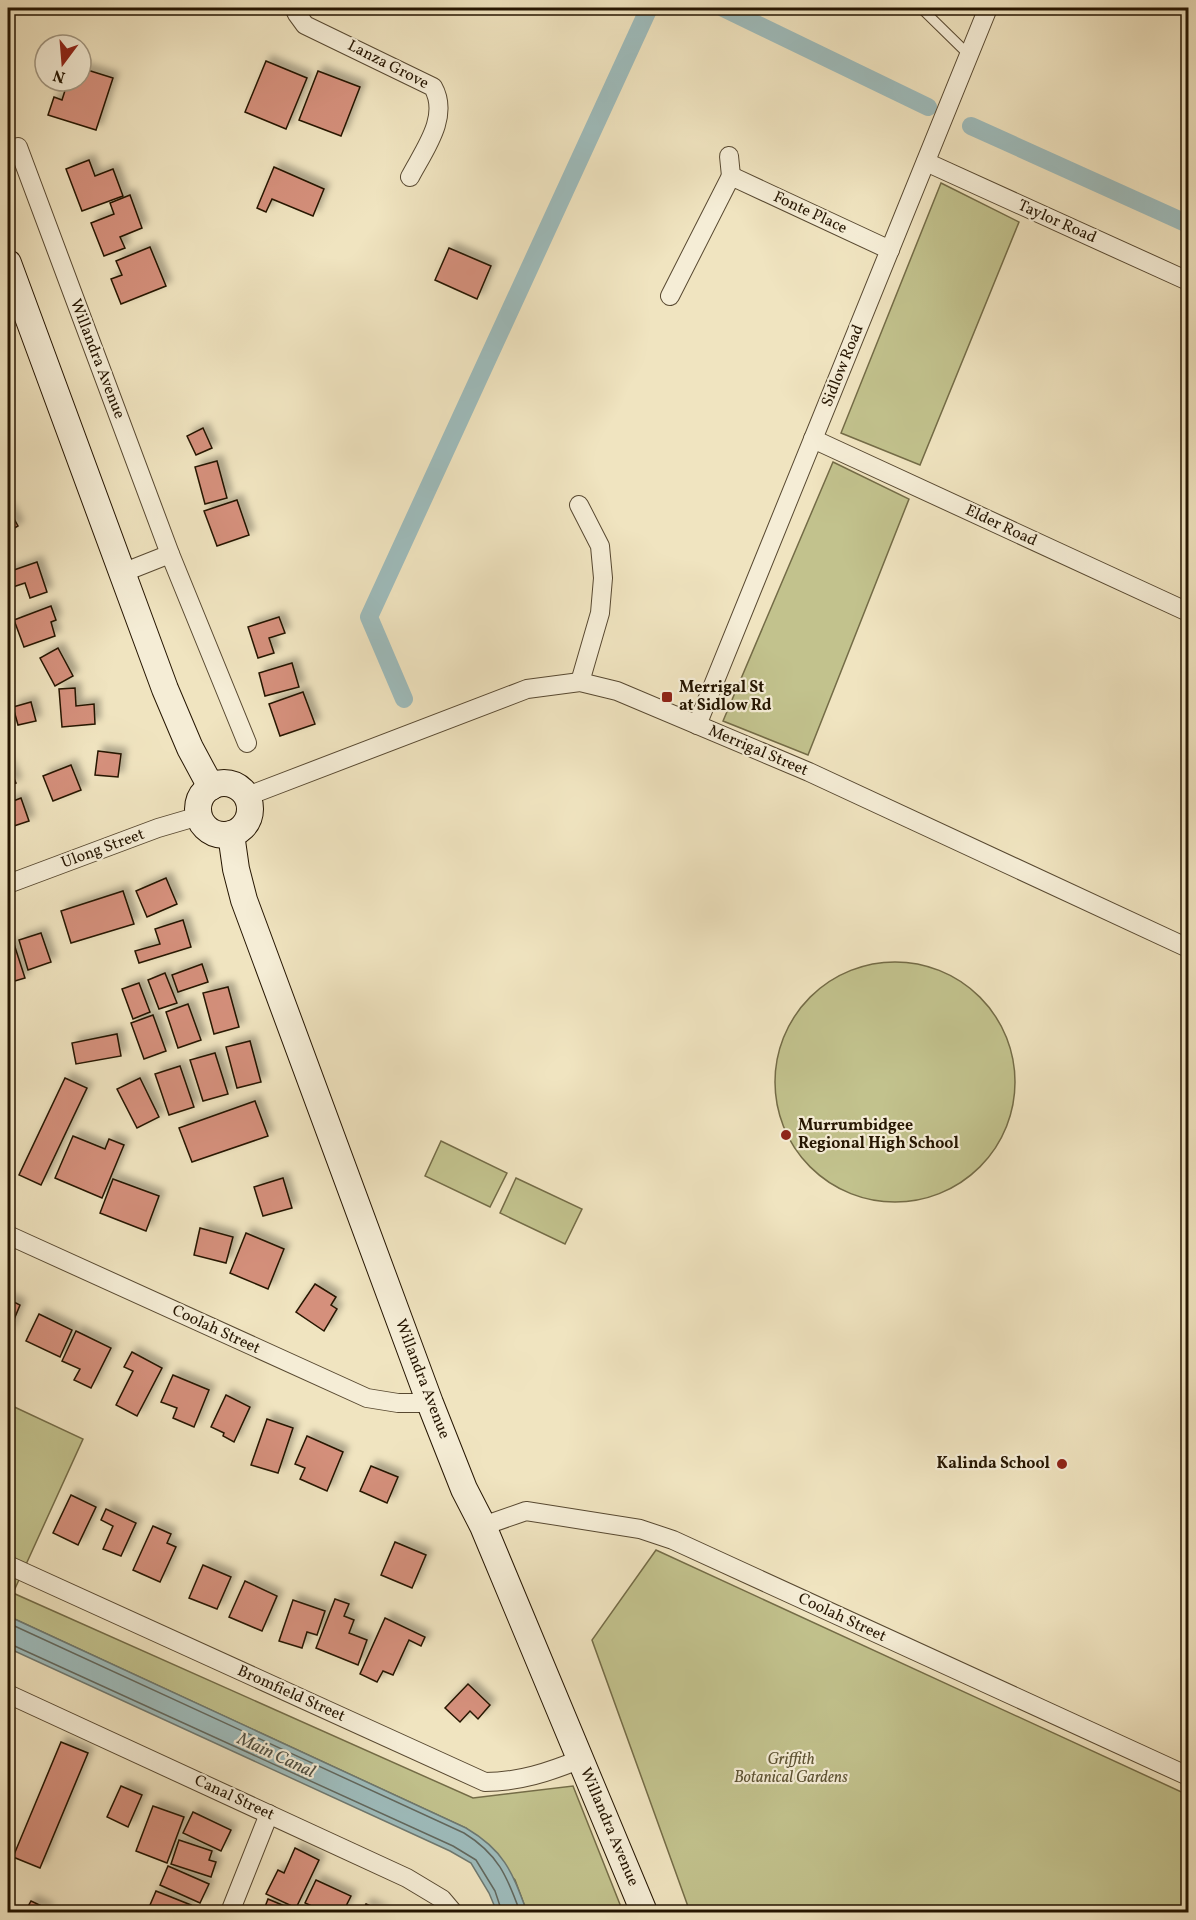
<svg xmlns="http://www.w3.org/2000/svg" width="1196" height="1920" font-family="Vollkorn,serif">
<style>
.green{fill:#c2c28d;stroke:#746c47;stroke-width:1.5}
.water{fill:#9ebcbc;stroke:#6e7971;stroke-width:1.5}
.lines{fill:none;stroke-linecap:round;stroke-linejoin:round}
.shore{stroke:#62685e;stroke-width:1.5}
.canal{stroke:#9ebcbc;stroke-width:18}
.building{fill:#d5907b;stroke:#251501;stroke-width:1.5;filter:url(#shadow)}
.lane-casing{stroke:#584931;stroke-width:11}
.street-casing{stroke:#584931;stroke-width:20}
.secondary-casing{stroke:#251501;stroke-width:28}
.lane{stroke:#f5edd6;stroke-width:9}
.street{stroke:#f5edd6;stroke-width:18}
.secondary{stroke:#f5edd6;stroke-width:26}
.poi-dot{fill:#8f2418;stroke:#f5edd6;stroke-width:2}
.labels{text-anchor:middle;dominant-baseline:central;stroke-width:4.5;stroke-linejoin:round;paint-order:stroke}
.street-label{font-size:16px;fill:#251501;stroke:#f5edd6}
.poi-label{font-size:16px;font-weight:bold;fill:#251501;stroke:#f5edd6;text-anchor:start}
.park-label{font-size:16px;font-style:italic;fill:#5c5232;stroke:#f5edd6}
.water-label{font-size:18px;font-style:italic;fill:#4f4f42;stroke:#f5edd6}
</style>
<defs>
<filter id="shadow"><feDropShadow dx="5.5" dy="-5.5" stdDeviation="3" flood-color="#0004"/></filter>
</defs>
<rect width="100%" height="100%" fill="#f0e4c0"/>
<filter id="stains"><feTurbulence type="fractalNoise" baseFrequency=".00333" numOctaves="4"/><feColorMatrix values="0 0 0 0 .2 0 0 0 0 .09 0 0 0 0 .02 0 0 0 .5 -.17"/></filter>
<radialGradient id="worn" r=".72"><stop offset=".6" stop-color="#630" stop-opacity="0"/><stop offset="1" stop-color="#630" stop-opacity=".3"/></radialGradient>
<g class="green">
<polygon points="941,183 1019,222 920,465 841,433"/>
<polygon points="833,462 909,499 808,755 723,721"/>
<circle cx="895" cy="1082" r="120"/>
<polygon points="441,1141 507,1173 490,1207 425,1176"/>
<polygon points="516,1178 582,1209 565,1244 500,1213"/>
<polygon points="8,1404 83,1439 13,1593 473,1798 573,1786 623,1912 527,1912 515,1880 466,1828 8,1616"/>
<polygon points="656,1550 1188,1795 1188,1912 690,1912 592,1640"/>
</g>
<path class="water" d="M8 1616 466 1828C505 1851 512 1872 527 1912H497L489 1893 471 1863 450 1851 8 1648Z"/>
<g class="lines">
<g class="shore">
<path d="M8 1623 464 1833C498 1854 507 1876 520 1912"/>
<polyline points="8,1643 453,1846 476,1860 495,1891 502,1912"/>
</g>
<g class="canal">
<polyline points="723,8 928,107"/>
<polyline points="971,126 1188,224"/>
<polyline points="404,699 369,617 649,8"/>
</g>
</g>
<g class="building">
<polygon points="266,61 307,78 286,129 245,112"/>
<polygon points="81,68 113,78 96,130 48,115 54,97 62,100 68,81 81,81"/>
<polygon points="318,71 360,87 341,136 299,120"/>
<polygon points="89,160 95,176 113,169 123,196 82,211 66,169"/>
<polygon points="274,167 324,189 313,216 272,199 266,212 257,208"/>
<polygon points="130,195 142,228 120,237 125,248 104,256 91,223 114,214 110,203"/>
<polygon points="150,247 166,286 121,304 111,279 122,275 116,261"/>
<polygon points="449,248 491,266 477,299 435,280"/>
<polygon points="203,428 212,448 196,455 187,436"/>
<polygon points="217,461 227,498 205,504 195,467"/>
<polygon points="237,500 249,535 217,546 204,511"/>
<polygon points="8,508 18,526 8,532"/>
<polygon points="37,562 47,592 30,598 25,583 10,588 8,572"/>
<polygon points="51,606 56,620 51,622 55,636 24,647 14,620"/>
<polygon points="279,617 285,633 269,638 274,653 258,658 248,627"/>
<polygon points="58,648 73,676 55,686 40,658"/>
<polygon points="292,663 299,687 265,696 259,673"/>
<polygon points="75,688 76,706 94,704 95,724 62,727 59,689"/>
<polygon points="303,692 315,724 280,736 269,704"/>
<polygon points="31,702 36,721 18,725 13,707"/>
<polygon points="98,751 121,754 118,777 95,775"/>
<polygon points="8,764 16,783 8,786"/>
<polygon points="71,765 81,790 53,801 43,776"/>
<polygon points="21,798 29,821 8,828 8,803"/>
<polygon points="166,878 177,904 147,917 136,891"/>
<polygon points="123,891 134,924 71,943 61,911"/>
<polygon points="183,920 191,947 139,963 135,951 160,944 155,929"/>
<polygon points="41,933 51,962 28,970 19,940"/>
<polygon points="14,944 25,978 8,983 8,946"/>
<polygon points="202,964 208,982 178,992 172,975"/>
<polygon points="165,973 177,1003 159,1009 148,980"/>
<polygon points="139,983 150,1012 133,1019 122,989"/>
<polygon points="228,987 239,1027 214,1034 203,993"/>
<polygon points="188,1004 201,1040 178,1048 166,1012"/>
<polygon points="153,1015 166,1051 144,1059 131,1023"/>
<polygon points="117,1034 121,1056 76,1064 72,1043"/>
<polygon points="250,1041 261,1082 237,1088 226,1047"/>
<polygon points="215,1053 228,1094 203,1101 190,1060"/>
<polygon points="180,1066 194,1107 169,1115 155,1074"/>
<polygon points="65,1078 87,1088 41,1185 19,1175"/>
<polygon points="140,1078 159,1117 137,1128 117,1089"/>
<polygon points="255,1101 268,1136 192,1162 179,1128"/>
<polygon points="73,1136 105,1149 109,1139 124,1145 102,1198 55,1178"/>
<polygon points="283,1178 292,1208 263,1216 254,1187"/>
<polygon points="113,1179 159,1196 146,1231 100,1213"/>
<polygon points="200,1228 233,1237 226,1263 194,1255"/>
<polygon points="246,1233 284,1249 268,1289 230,1273"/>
<polygon points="315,1284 336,1297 331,1305 337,1309 324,1331 296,1312"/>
<polygon points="8,1299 20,1305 8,1334"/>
<polygon points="39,1314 72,1330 60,1357 26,1341"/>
<polygon points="76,1331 111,1348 91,1388 74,1380 80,1369 62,1361"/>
<polygon points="132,1352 162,1368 137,1416 116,1405 133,1371 124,1367"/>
<polygon points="173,1375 209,1390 194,1427 173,1418 177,1408 161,1402"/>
<polygon points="226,1395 250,1407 234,1442 223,1436 224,1433 211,1427"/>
<polygon points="267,1419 293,1428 278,1473 251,1465"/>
<polygon points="307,1436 343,1452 327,1491 300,1479 305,1468 295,1464"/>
<polygon points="371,1466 398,1477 387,1503 360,1491"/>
<polygon points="71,1495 96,1507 78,1545 53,1533"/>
<polygon points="106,1509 136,1523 121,1556 103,1549 113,1526 101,1520"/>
<polygon points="153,1526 171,1534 167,1543 176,1547 160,1582 133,1570"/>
<polygon points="395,1542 426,1555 412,1588 381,1575"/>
<polygon points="203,1565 231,1577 217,1609 189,1598"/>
<polygon points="245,1581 277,1596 262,1631 229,1617"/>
<polygon points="335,1599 349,1604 344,1616 354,1620 349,1633 367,1640 358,1665 316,1648"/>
<polygon points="293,1600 325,1611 317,1635 307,1632 302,1648 279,1641"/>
<polygon points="385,1618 425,1637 421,1646 409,1640 393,1675 383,1671 377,1682 360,1674"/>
<polygon points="468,1684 490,1705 478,1719 470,1711 460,1722 445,1708"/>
<polygon points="61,1742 88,1753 40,1868 13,1857"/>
<polygon points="121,1786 142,1795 128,1827 107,1817"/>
<polygon points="153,1806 184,1817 167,1863 136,1851"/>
<polygon points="193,1812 231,1830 221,1851 183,1833"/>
<polygon points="179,1840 212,1851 209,1860 216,1862 211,1877 171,1864"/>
<polygon points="295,1848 319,1860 296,1908 266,1894 278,1870 284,1873"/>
<polygon points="168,1866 209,1884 200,1903 160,1885"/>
<polygon points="316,1880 351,1896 343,1912 325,1912 305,1903"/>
<polygon points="156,1891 191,1905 187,1912 147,1912"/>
<polygon points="268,1899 294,1910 293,1912 263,1912"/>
<polygon points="31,1901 48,1909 46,1912 25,1912"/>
<polygon points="366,1904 384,1912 362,1912"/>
</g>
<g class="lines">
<defs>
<polyline id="lane" points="921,8 969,55"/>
<g id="street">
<path d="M294 8 297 14 305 25 433 87C450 117 424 150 410 177"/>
<polyline points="18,147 170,554 247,743"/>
<polyline points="729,156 731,176"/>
<polyline points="926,162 1188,281"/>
<polyline points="670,296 731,176 890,250"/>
<polyline points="813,439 1188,612"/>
<polyline points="579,505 600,546 603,578 600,613 580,682"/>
<polyline points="122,573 170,554"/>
<polyline points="697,725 988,8"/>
<polyline points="247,799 258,792 527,689 580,682 617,691 809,772 1188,948"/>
<polyline points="8,884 158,828 199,816"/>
<polyline points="8,1235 367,1398 398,1403 430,1403"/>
<polyline points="483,1526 526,1511 640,1529 673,1540 1188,1776"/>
<path d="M8 1565 485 1782C519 1782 549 1772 581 1759"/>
<polyline points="8,1694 407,1878 442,1899 453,1912"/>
<polyline points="230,1912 269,1814"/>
</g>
<g id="secondary">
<polyline points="8,263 165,689 190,748 211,787"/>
<circle cx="224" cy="809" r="26"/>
<polyline points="231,834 236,869 244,900 430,1403 464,1489 483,1526 644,1912"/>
</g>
</defs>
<use href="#lane" class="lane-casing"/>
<use href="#street" class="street-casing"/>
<use href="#secondary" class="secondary-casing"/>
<use href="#lane" class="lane"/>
<use href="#street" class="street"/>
<use href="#secondary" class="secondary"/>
</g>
<g class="poi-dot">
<rect x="661" y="691" width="12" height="12" rx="3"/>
<circle cx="786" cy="1135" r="6"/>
<circle cx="1062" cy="1464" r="6"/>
</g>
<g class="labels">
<g class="street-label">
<text transform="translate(388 65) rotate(27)">Lanza Grove</text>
<text transform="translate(810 213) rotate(25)">Fonte Place</text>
<text transform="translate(1057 222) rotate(24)">Taylor Road</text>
<text transform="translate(97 359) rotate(69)">Willandra Avenue</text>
<text transform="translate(843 366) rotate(-68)">Sidlow Road</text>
<text transform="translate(1001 526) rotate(25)">Elder Road</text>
<text transform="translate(758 751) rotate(23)">Merrigal Street</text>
<text transform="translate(103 849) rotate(-20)">Ulong Street</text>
<text transform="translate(216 1330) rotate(25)">Coolah Street</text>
<text transform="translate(422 1379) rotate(69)">Willandra Avenue</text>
<text transform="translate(842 1618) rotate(25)">Coolah Street</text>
<text transform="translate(291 1694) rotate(24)">Bromfield Street</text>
<text transform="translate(234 1798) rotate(25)">Canal Street</text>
<text transform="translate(609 1827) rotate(67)">Willandra Avenue</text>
</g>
<g class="poi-label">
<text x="679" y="688">Merrigal St<tspan x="679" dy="18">at Sidlow Rd</tspan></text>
<text x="798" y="1126">Murrumbidgee<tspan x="798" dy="18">Regional High School</tspan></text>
<text x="1050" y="1464" text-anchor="end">Kalinda School</text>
</g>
<g class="park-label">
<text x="791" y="1760">Griffith<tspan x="791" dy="18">Botanical Gardens</tspan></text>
</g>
<g class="water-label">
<text transform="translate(276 1756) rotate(25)">Main Canal</text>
</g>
</g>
<rect width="1196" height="1920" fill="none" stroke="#f0e4c0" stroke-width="30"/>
<rect x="9" y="9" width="1178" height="1902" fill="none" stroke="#251501" stroke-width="3"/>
<rect x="15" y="15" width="1166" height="1890" fill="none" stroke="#251501" stroke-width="1.5"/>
<g transform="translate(63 63) rotate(196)"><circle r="28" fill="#f5edd6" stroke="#a29781" stroke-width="1.5"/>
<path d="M0-4.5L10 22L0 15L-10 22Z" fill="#8f2418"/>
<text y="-9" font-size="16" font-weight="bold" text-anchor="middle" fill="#251501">N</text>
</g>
<rect width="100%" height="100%" filter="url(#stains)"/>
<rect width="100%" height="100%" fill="url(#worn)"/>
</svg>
